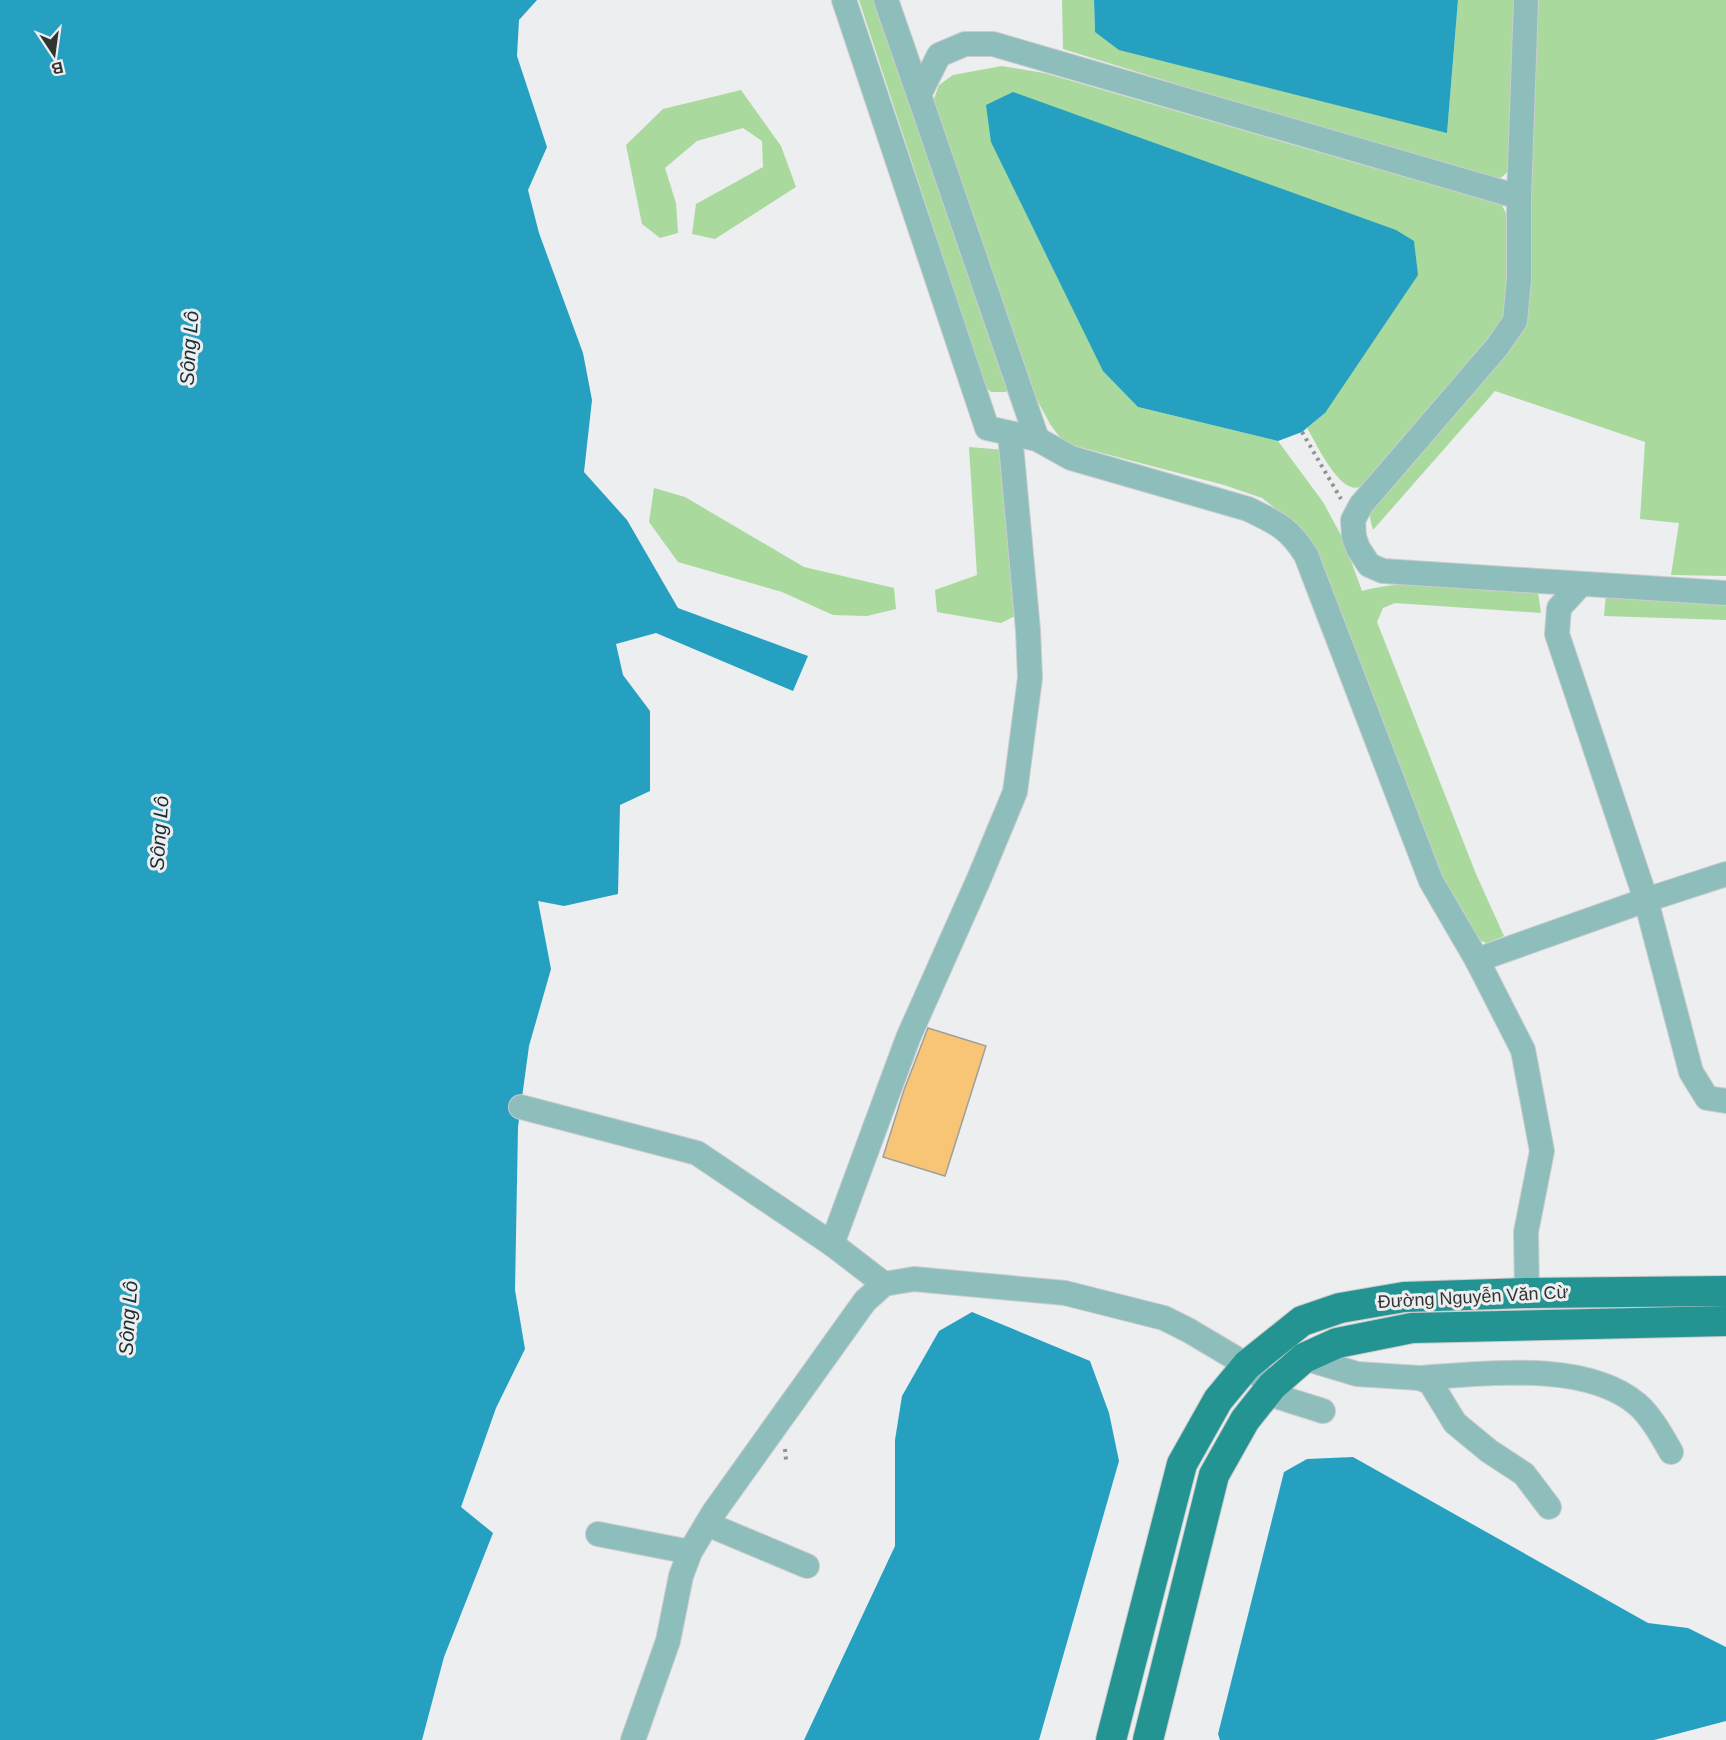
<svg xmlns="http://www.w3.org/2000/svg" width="1726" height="1740" font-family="Arial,sans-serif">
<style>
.green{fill:#a9d99d}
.water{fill:#25a0c1}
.building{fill:#f8c577;stroke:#9f9f9e;stroke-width:1.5}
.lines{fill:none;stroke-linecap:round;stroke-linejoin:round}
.minor-casing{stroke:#cbcccd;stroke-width:26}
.major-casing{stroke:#cbcccd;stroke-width:32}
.path{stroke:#929393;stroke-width:4;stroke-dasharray:3 4.5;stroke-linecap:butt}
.minor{stroke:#8ebebc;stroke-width:24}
.major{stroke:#249492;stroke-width:30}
.labels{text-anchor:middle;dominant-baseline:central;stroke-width:6;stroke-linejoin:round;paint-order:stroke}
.street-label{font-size:18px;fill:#323333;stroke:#edeeef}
.water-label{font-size:20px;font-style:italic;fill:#192d34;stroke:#edeeef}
</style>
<rect width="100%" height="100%" fill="#edeeef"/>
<g class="green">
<polygon points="859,0 878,0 1011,385 1006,392 991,392 986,388"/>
<path d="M1062 0H1094L1095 32 1447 132 1458 0H1513V13L1519 24 1514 161C1506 174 1503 181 1487 180L1063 49Z"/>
<polygon points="1536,0 1726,0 1726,576 1671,575 1679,523 1640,519 1645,442 1495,391 1373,530 1367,506 1514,340"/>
<path d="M1002 66 1044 73 1502 205 1510 222 1505 318 1380 468C1375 474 1367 484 1360 487 1339 495 1316 442 1307 428L1325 413 1138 407 1278 441 1323 502 1343 539 1362 591C1412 576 1485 589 1538 592L1541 613 1395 603 1383 608 1377 622 1476 874 1504 936 1487 943 1475 939 1443 884 1405 780 1313 544 1290 520 1262 498 1224 485 1064 443 1050 424 1023 374 930 110 939 85 953 75Z"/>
<polygon points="741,90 781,146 796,187 715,239 692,234 696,204 763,167 762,141 743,128 697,141 665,168 676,203 678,233 660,238 642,224 626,145 663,109"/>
<polygon points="969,447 1005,450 1017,615 1001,623 937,612 935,590 977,575"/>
<polygon points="654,488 685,497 804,567 894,588 896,609 867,616 833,615 782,592 678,562 649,522"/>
<polygon points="1606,593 1726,600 1726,620 1604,616"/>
</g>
<g class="water">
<polygon points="0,0 537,0 519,20 517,56 547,147 528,190 539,233 583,353 592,400 584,472 627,520 678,608 808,656 793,691 656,633 616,644 623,675 650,711 650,791 620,805 618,894 564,906 538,901 551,969 529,1046 518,1127 515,1290 525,1349 496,1408 461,1507 493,1533 444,1657 422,1740 0,1740"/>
<polygon points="1094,0 1458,0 1447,133 1119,50 1095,32"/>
<polygon points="1013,92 1396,230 1414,241 1418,275 1325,413 1302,432 1278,441 1138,407 1103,371 991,142 986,105"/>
<polygon points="972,1312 1090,1361 1109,1413 1119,1461 1039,1740 804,1740 895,1546 895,1440 902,1396 939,1331"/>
<polygon points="1353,1457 1648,1623 1688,1628 1726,1647 1726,1721 1654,1740 1220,1740 1218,1734 1284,1472 1307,1459"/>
</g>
<polygon class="building" points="928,1028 986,1046 945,1176 883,1157 904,1090"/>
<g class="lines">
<defs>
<g id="minor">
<path d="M844 0 987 428 1037 439 1071 458 1248 509C1277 523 1289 528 1306 555L1431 881 1477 960 1523 1050 1542 1151 1526 1232 1527 1293"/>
<polyline points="886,0 919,95"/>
<polyline points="1526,0 1519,197 1519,279 1515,321 1497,347 1361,505 1353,520 1354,537 1358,548 1369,565 1383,571 1726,593"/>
<polyline points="1037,439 919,95 939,55 965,44 993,44 1519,197"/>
<polyline points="1581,584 1559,608 1557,634 1646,900 1691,1072 1707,1098 1726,1101"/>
<polyline points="1477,960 1646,900 1726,874"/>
<polyline points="521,1107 697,1153 832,1244 884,1284"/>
<polyline points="832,1244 908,1038 978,881 1015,792 1030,678 1028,630 1010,434"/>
<polyline points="1304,1358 1357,1374 1419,1378 1430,1382 1455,1423 1489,1451 1524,1474 1549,1507"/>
<path d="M1419 1378C1484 1374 1584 1360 1637 1404 1651 1416 1662 1436 1671 1452"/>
<polyline points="1266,1393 1323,1411"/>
<polyline points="707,1524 807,1566"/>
<polyline points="598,1534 690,1552"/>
<polyline points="633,1740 668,1641 681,1576 690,1552 714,1512 865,1301 884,1284 914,1279 1065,1293 1164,1318 1188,1330 1247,1365 1272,1386"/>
</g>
<g id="major">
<polyline points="1111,1740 1182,1464 1218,1400 1247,1365 1302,1321 1340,1308 1404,1297 1527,1293 1726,1291"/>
<polyline points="1148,1740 1214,1475 1245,1420 1272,1386 1304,1358 1337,1343 1412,1328 1726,1321"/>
</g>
</defs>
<use href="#minor" class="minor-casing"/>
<use href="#major" class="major-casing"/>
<g class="path">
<polyline points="1302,432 1341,499"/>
<polyline points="785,1449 786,1460"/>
</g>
<use href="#minor" class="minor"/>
<use href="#major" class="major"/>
</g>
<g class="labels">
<g class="street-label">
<text transform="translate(1473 1297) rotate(-3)">Đường Nguyễn Văn Cừ</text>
</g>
<g class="water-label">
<text transform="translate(189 348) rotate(-86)">Sông Lô</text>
<text transform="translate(159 833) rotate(-86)">Sông Lô</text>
<text transform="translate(128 1318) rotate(-86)">Sông Lô</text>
</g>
</g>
<g transform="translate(54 54) rotate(167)" stroke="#edeeef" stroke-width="4.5" paint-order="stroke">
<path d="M0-4.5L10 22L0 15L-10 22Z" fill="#323333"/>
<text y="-9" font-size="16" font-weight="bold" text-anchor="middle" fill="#323333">B</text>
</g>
</svg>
